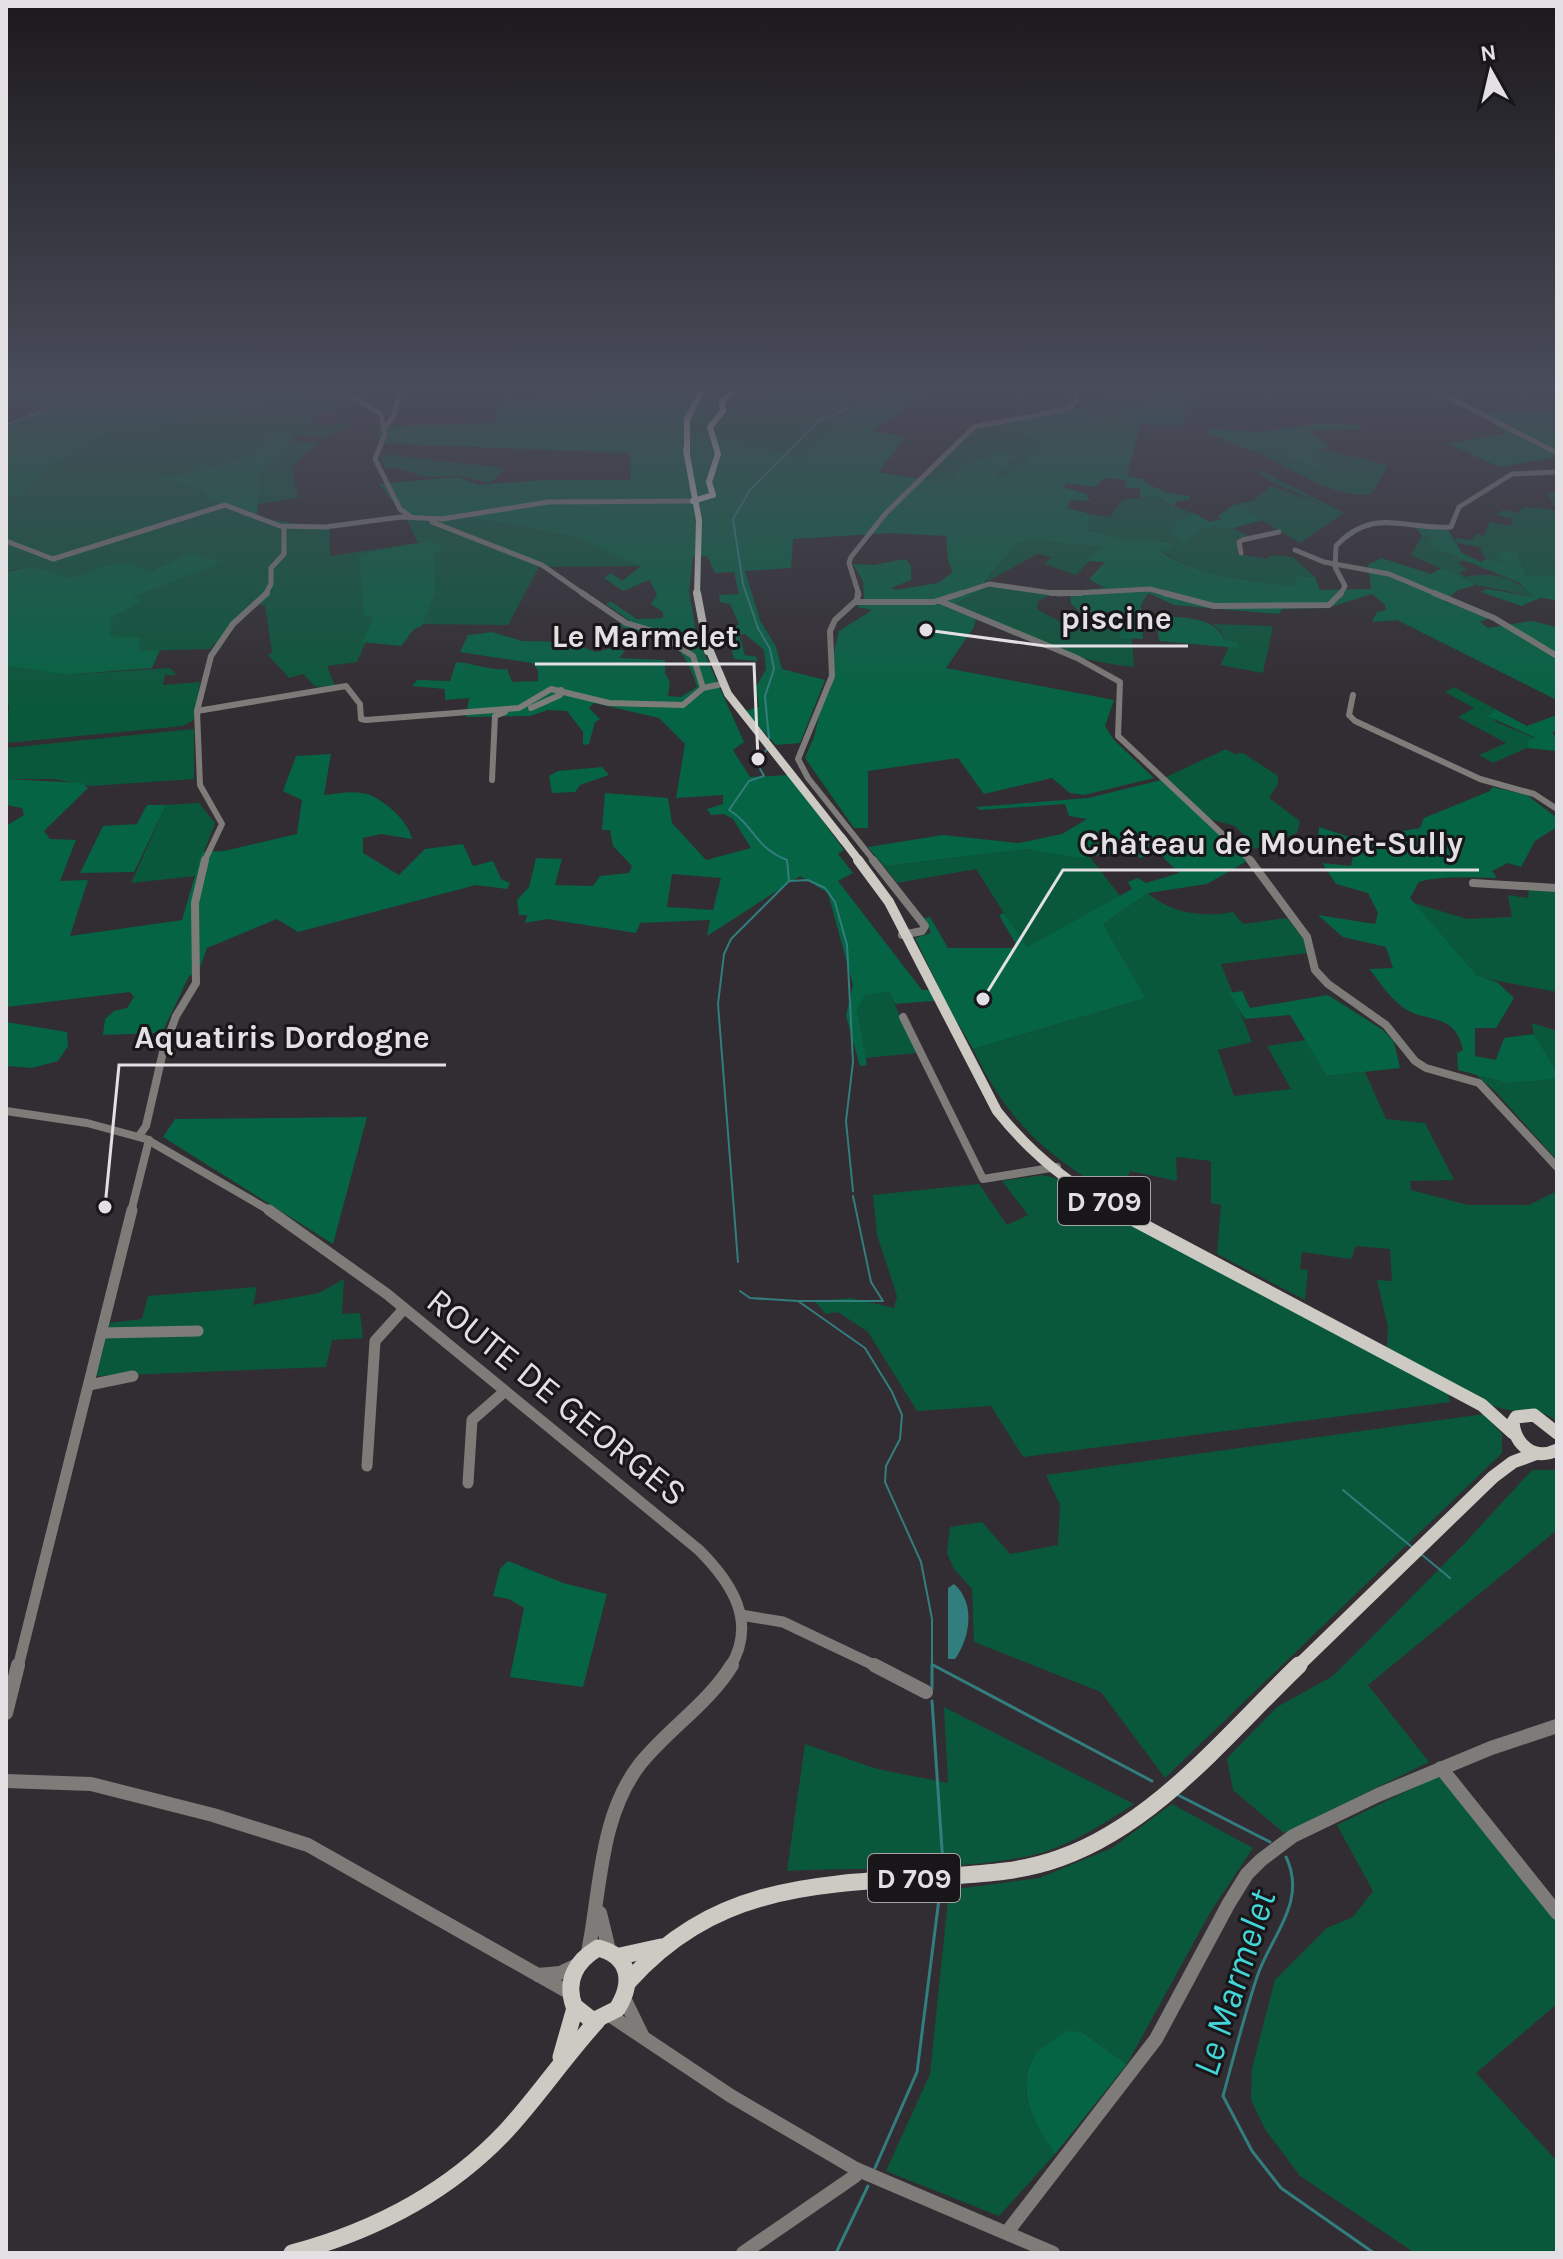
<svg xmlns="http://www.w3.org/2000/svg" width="1563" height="2259" font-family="Karla,sans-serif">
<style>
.green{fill:#0a583b}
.forest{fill:#056443;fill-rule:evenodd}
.water{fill:#327d7e}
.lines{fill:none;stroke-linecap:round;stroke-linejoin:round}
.stream-far1{stroke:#327d7e;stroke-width:2}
.stream{stroke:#327d7e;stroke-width:3}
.minor-far4{stroke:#7d7c79;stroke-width:5}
.minor-far3{stroke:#7d7c79;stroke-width:6}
.minor-far2{stroke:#7d7c79;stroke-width:8}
.minor-far1{stroke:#7d7c79;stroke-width:11}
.minor{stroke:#7d7c79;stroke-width:14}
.major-far4{stroke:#cccac3;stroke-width:6}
.major-far3{stroke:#cccac3;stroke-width:8}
.major-far2{stroke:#cccac3;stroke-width:10}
.major-far1{stroke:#cccac3;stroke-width:13}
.major{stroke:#cccac3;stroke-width:17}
.labels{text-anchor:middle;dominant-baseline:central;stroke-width:6;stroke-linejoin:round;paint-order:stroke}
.shield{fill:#181618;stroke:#a6a3a6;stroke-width:2}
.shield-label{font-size:28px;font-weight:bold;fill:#e3e0e3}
.near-street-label{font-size:36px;fill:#e3e0e3;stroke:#181618}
.near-water-label{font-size:38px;font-style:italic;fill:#42d6d9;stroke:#181618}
.leader{fill:none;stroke:#e3e0e3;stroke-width:3}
.callout-dot{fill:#e3e0e3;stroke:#181618;stroke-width:3}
.callout-label{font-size:32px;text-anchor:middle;font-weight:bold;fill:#e3e0e3;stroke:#181618;stroke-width:6;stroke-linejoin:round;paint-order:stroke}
</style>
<rect width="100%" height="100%" fill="#322d32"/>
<g class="green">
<polygon points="695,389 940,389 907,407 911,404 866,395 800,457 680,427 708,405 705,390"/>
<polygon points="1113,389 1153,389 1143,404 1130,411 1127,424 1111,428 1080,408 1082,400 1104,401 1111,398"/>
<polygon points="343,394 358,401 311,419 317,427 352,423 328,437 270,433 246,458 185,474 127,478 165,480 196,488 215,502 257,517 330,529 330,556 418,543 406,518 470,517 573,537 642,566 539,567 508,625 421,624 369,635 357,662 327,666 335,686 316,687 303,674 289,678 268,655 272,652 265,606 253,602 210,649 138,651 109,636 111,619 139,601 130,597 220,564 190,552 150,572 130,563 113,564 71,578 31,566 6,571 6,494 20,498 51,466 104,435 202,415"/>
<path d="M986 425 1010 428 1039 440C1032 462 1014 476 991 478L1018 455 974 459 946 483 924 480 971 432Z"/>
<path d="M291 441 318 442 292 467 298 498 257 504C255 473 269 460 291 441Z"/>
<path d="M1271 448 1314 469 1312 461 1321 449 1388 465 1372 493C1340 503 1286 466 1256 452Z"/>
<polygon points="380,454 505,468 490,483 459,476 425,477 395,467 385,469"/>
<polygon points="1252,466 1344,513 1300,543 1235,504 1253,501 1271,486 1323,505 1270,481"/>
<polygon points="1548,493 1557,493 1557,575 1525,576 1499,554 1502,562 1486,559 1479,547 1457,543 1455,538 1472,540 1476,534 1484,536 1490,522 1511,526 1513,519 1496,515 1503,510 1517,513 1524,507 1556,510"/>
<path d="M1149 496 1165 498 1163 503 1196 514 1178 518 1169 531 1183 542 1201 529 1215 526 1222 531 1234 528 1248 536 1238 538 1237 554 1267 559 1270 555 1293 557 1315 577 1296 576 1293 586C1247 581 1200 576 1161 551L1169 541H1133L1084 531 1090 514 1110 517 1123 500Z"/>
<path d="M1422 536 1437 538 1427 541C1439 552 1455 558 1470 560L1458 562 1467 570 1459 572 1465 577C1497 571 1511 576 1536 597L1476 585 1411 555Z"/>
<polygon points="1030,540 1103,547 1076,575 1044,564 1052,557 1037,554 985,583 1018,543"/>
<path d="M988 586 1050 595 1038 601 1037 609 1064 624 1116 625 1120 638H1132L1134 667C1070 662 1010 632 951 607Z"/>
<polygon points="1213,624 1273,626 1263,673 1220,665 1229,647 1238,647 1236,642 1224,640 1222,632"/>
<polygon points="6,666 65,675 170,668 177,675 165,675 163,685 200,682 194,720 183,726 6,743 9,706 6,705"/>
<polygon points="1454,687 1495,709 1491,715 1496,722 1537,739 1528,740 1527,748 1493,763 1479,755 1506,743 1458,717 1474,708 1445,692"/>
<polygon points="194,729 194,779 91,786 54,779 6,779 6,748"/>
<polygon points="1226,749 1235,754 1243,753 1278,776 1278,784 1269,798 1300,821 1297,833 1251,850 1245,836 1235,826 1210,819 1166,777"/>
<polygon points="199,803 215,823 195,876 131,883 166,805"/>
<polygon points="1028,849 1089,856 1120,896 1026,948 976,869 897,883 884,866"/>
<polygon points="1529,888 1557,891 1557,992 1477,977 1414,903 1467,919 1512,917 1508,895 1528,898"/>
<path d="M1148 893C1170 913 1203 918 1233 912L1243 924 1287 918 1304 940 1308 953 1221 964 1252 1042 1218 1050 1234 1096 1291 1089 1267 1046 1306 1040 1327 1076 1365 1072 1386 1119 1425 1123 1454 1180 1410 1181 1411 1190 1468 1205H1529L1557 1191V1422C1539 1405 1525 1415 1504 1409 1463 1399 1423 1368 1387 1347L1388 1327 1377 1280 1392 1281 1390 1249 1356 1246 1351 1259 1302 1252 1300 1269 1308 1270 1305 1300 1217 1254 1221 1205 1211 1203V1161L1176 1157 1177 1181 1130 1171 1119 1199C1047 1154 1011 1128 973 1049L1146 998 1103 924Z"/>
<polygon points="889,992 917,1053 865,1058 857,1009 864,995"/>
<polygon points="1532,1023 1557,1031 1557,1072 1534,1034"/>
<polygon points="1475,1074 1508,1083 1557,1079 1557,1160 1496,1092"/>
<polygon points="1042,1175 1056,1178 1448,1392 1450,1402 1023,1457 991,1406 917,1411 868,1332 838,1312 826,1314 814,1301 851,1298 894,1308 897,1296 877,1235 873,1195 979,1184 1007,1225 1028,1215 1002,1181"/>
<polygon points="344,1279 342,1314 360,1313 363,1338 332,1340 326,1367 96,1376 110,1323 142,1319 148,1296 257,1287 253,1305 319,1293"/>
<polygon points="1484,1414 1502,1434 1502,1453 1165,1778 1101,1692 974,1642 972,1589 954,1569 947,1553 950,1527 982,1522 1010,1554 1058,1545 1060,1505 1046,1475"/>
<polygon points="1532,1470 1557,1470 1557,1530 1368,1685 1429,1762 1284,1833 1233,1790 1227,1758 1277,1707 1333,1676 1464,1544"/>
<path d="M944 1707 1134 1804C1105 1823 1071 1845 1037 1854 965 1872 862 1867 787 1871L805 1744 877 1769 948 1783Z"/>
<polygon points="1440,1775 1557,1921 1557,2004 1476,2073 1557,2161 1557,2253 1415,2253 1300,2176 1265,2129 1251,2100 1252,2068 1275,1980 1327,1928 1353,1917 1373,1891 1337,1825"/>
<path d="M1172 1804 1253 1848 1211 1911 1127 2064 1082 2032C1069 2037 1044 2044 1036 2055 1012 2086 1036 2127 1055 2154L999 2216 886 2171 930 2074 949 1890 1039 1878 1112 1848Z"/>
</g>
<g class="forest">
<polygon points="20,389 312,389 306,400 104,435 51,466 20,498 6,494 6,424 45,408 6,397 6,392"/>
<path d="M601 389 705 390 708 405 681 427 800 457 866 395 912 403 873 431 905 437 879 472 946 483 974 459H983L995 450 1019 454 993 478C1014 476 1033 460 1038 440L1010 428 986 425 1080 408 1111 428 1124 426 1130 411 1143 404 1153 389H1190L1206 406 1186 407 1184 425H1140L1127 476 1145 480V483L1168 493 1190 496 1189 500 1177 501 1174 506 1163 502 1164 498 1140 497V489L1124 487 1127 480 1104 478 1095 487 1067 483 1063 487 1086 494 1090 501 1070 500 1067 508 1090 514 1085 531C1108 534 1126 541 1149 541 1159 541 1167 540 1175 545L1161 552C1200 576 1247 581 1293 586L1296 576 1315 577 1320 590 1371 589 1368 565 1381 558 1431 574 1442 568 1476 585 1458 590 1444 601 1488 618 1480 622 1488 628 1531 621 1557 627V700L1397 620 1372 622 1377 612 1386 610 1385 605 1372 594 1327 608 1282 609 1279 614 1174 605 1148 593 1141 605 1143 639 1120 638 1112 612H1080L1071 604 1070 591 1105 588 1089 579 1105 562 1086 561 1102 547 1030 540 1018 543 983 584 988 586 952 606 976 617 974 627 946 668 1114 700 1105 726 1114 740 1154 778 1084 795 1070 793 1052 778 984 794 958 758 868 771V828H854L805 758 814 737 839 631 872 610 857 607 864 598 863 581 853 564 874 565 905 559 911 566V580L891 588 895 590 938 583 953 572 948 560 946 536 890 533 793 539 791 568 745 571 760 620 776 647 782 669 825 680 800 743 776 745 745 711 759 707 756 687 766 669 764 650 745 634 739 635 745 655 757 657V661L734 659 728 634 739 624 730 604 720 602 719 595 739 594 734 572 715 573 707 556 693 557 689 592 697 637 744 742 733 750 750 777 789 775 844 850 838 854 853 873 838 881 922 990H940L915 938 931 933 925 918 930 917 948 948H1018L999 915 1004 913 1027 947 1132 889 1128 882 1138 878 1146 883 1179 873 1159 853 1140 858 1108 831 1098 832 1114 853 1079 858 1028 849 884 866 868 847 943 835 1019 843 1062 834 1087 819 1069 816 1065 804 980 810 976 807 1088 798 1161 780 1247 861 1207 884 1148 893 1103 924 1146 998 973 1049 944 1000 895 1004 889 992 865 995 857 1009 867 1065 860 1066 846 1016 853 985 828 893 800 876 707 936 710 920 640 923 636 933 547 919 525 923 527 915H519L517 900 529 887 536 858 562 859 555 885 593 886 600 876 629 873 632 866 613 846 610 830H602L605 793 668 798 672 823 706 860 751 848 733 819 724 814 711 815 707 809 723 804V795L676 798 685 744 659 718 594 703 589 708 600 719 595 722 589 744 583 745V732L567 711 548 710 530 716 466 717 469 698 445 700V689L412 686 417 680 450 681 456 662C474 663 490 671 507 669L512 682 538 681V670L532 663 460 652 468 635 492 632 522 641 568 642 596 652 613 648 625 651 619 658 665 660V673L670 682 668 696 681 697 697 687C691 666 680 642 655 636 641 633 632 634 619 625L630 621 606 604 610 601 637 619 663 618V612L651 604 657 594 649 580 623 591 604 578 611 573 622 581 641 566 573 537 470 517 406 518 379 484 457 477 479 485 543 480H631L630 453 379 443V427L493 423 503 400 586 398ZM672 874 721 878 713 910 667 907Z"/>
<polygon points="1557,411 1557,457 1500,467 1448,444 1506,433 1477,413"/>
<polygon points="1324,423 1359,425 1363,429 1308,431 1329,446 1321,449 1312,461 1320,467 1314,469 1271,448 1256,452 1204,432 1212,429 1258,432"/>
<polygon points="270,433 296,435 261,472 257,517 215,502 196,488 165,480 127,479 185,474 246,458"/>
<polygon points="1235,504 1263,520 1222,531 1215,526 1201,530 1183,543 1169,532 1178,518 1196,514 1209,522 1221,519 1218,516"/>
<polygon points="1414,525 1448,530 1462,553 1481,562 1486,559 1502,562 1498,554 1502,550 1517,553 1525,576 1557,575 1557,600 1540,598 1521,606 1481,592 1487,589 1535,597 1518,582 1434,548 1426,542 1436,538 1422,536"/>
<polygon points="430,541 443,545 434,554 435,592 422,626 414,629 401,646 362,642 373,618 364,615 359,554"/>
<polygon points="190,552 222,563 132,597 140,601 111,619 110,636 140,638 139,651 160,650 152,668 65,675 6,666 6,572 31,566 71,578 113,564 130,563 150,572"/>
<path d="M1156 616C1176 617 1218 616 1224 640L1237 642 1238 648 1159 641Z"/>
<polygon points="1495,709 1527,726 1557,715 1557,730 1552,733 1557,738 1557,751 1527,748 1528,740 1536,738 1483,714 1491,715"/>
<path d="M331 754 324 795C336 794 350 791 362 793 380 795 409 821 412 839L381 834 363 838V853L399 875 425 849 463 844 473 866 493 861 501 879 510 883 507 889 476 885 298 932 277 919 207 948 198 973 189 976 162 1033 103 1035 105 1019 114 1011 127 1008 134 997 130 992 6 1007V826L24 815 22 808 6 805V779L83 783 88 788 44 831 50 839 76 840 60 881 88 880 70 936 182 920 202 852 224 851 297 834 302 800 283 791 296 756Z"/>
<polygon points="602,767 609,775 580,785 575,792 552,793 549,776 558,771"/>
<path d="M1492 787 1527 795 1557 818V827L1535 841 1521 867 1508 863 1492 871 1497 878C1469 878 1445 875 1419 882L1410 898 1477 976 1497 982 1514 998 1496 1028H1475V1056L1496 1060 1504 1038 1534 1034 1557 1072V1079L1508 1083 1458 1070 1457 1053 1463 1050C1454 1008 1422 1026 1399 1004 1388 995 1379 981 1369 969L1393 968 1386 947 1343 937 1318 915 1375 924 1378 913 1368 893 1336 884 1322 863 1351 866 1354 851 1318 835 1319 827 1374 845 1388 843 1397 832 1420 828 1424 818 1490 791Z"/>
<polygon points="147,805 166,805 134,872 80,873 103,826 137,824"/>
<polygon points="1242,991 1250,1008 1328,995 1383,1030 1394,1042 1400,1068 1327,1076 1290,1015 1245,1019 1229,993"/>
<polygon points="6,1022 67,1032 68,1046 58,1061 32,1068 6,1066"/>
<polygon points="367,1117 333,1244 163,1137 175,1119"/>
<polygon points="508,1561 563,1583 607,1594 583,1687 510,1677 524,1608 509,1599 493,1596 500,1569"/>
<path d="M1067 2031 1082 2032 1127 2064 1055 2154C1035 2126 1013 2087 1036 2054 1043 2045 1058 2038 1067 2031Z"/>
</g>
<path class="water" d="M954 1584C976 1603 970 1638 955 1659H948V1588Z"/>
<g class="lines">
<g class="stream-far1">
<polyline points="6,425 71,399 110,389"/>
<polyline points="769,739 765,696 774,669 770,649 758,628 743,584 733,519 750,490 819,420 847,409 840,389"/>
<polyline points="790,881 808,880 825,888 835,902 847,945 853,1062 846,1121 853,1191"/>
<path d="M738 1262 718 1004 724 954 731 939 789 881 787 860C755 848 754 825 729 810L749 781 764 776 757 763 767 749"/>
<polyline points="740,1291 750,1298 798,1301 865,1348 892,1392 902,1415 900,1439 886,1466 885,1482 921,1562 932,1619 932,1667"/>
<polyline points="798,1301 883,1301 871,1282 853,1196"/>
<polyline points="1343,1490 1413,1548"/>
<polyline points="1421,1554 1450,1578"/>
<polyline points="933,1665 936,1667"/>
</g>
<g class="stream">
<polyline points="932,1665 932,1689"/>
<polyline points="933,1665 1152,1781"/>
<polyline points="932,1701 943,1864"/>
<polyline points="1176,1794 1270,1842"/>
<path d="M1286 1857C1308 1902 1270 1937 1257 1977 1244 2016 1234 2056 1223 2096L1252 2151 1281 2188 1374 2253"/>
<polyline points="875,2168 917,2072 940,1891"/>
<polyline points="836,2253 868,2186"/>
</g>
<g class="minor-far4">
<polyline points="331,389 354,397 381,414 385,434 375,459 400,509 411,517"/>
<polyline points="1433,389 1557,453"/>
<polyline points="385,428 394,415 400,389"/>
<polyline points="432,522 542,565 585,595"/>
<polyline points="6,541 53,559 225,505 280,526 325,527 401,517 442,519 548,502 693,501"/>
<polyline points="1295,550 1324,562 1389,574 1439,595"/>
<polyline points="1241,553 1239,542 1242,540 1279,532"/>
<polyline points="265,595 271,584 271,568 284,554 284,527"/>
<polyline points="859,595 849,563 851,557 886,513 974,427 1068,409 1077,401 1071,389"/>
<polyline points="956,595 989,584 1059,594 1150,589 1172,595"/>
<path d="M1340 595 1345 586 1335 567 1336 546C1373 506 1404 530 1451 527L1459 507 1512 474 1557 472"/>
</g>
<g class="minor-far3">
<polyline points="582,593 626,623 656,632 693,656 703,688"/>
<polyline points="858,593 857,600 835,620 830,631 832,676 798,759 808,778 875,862"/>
<polyline points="1051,593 1080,593"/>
<polyline points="1164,593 1214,606 1329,605 1341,593"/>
<polyline points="1434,593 1494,618 1557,656"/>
<polyline points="940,601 1077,658 1120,682 1118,736 1252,862"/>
<polyline points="857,602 934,602 962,593"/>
<polyline points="1353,695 1349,715 1355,721 1480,779 1534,794 1557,809"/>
<polyline points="531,708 560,695 561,690"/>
<polyline points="197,711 346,686 360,704 361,719 366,720 519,708 551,689 609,703 683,705 703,688 722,684"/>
<polyline points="492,780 495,716 505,712"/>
<polyline points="204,862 222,824 200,785 197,711 211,656 233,624 267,593"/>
</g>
<g class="minor-far2">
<polyline points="873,860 925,926 922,931 902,935"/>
<polyline points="1250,860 1307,937 1315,970 1328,984 1386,1025 1415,1061 1426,1068 1479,1083 1557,1167"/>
<polyline points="1473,883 1557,888"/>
<polyline points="903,1017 983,1179 1057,1167"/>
<polyline points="6,1111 87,1123 146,1139 272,1212"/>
<polyline points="139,1136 146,1126 163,1052 176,1016 196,983 195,903 205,860"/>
<polyline points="131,1212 149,1140"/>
</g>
<g class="minor-far1">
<path d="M269 1210 387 1294 699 1550C731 1582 758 1622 730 1667"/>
<polyline points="102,1333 198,1331"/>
<polyline points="89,1385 133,1376"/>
<polyline points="367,1466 375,1341 403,1310"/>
<polyline points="468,1483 472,1420 504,1392"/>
<polyline points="741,1615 783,1622 878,1667"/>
<polyline points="18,1667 132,1210"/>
</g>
<g class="minor">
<polyline points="874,1665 926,1692"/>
<polyline points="6,1713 18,1665"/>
<polyline points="1441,1768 1557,1913"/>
<polyline points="6,1781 91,1784 213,1815 308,1845 570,1993"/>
<polyline points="600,1913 609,1950"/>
<path d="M588 1952C601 1889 599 1817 640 1764 669 1728 708 1704 732 1665"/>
<polyline points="538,1975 560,1973 577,1965"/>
<polyline points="625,2000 642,2035"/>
<polyline points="611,2016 731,2096 856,2169 1053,2253"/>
<polyline points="1008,2231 1156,2039 1229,1903 1247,1874 1261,1860 1293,1836 1378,1795 1491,1748 1557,1726"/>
<polyline points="743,2253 855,2176 856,2169"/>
</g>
<g class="major-far4">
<polyline points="686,450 699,520 697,595"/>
<polyline points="687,454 687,419 703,389"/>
<polyline points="693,501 713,495 709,482 718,454 710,427 723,411 722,401 737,389"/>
</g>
<g class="major-far3">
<polyline points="697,593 708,651"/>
<polyline points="707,644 728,694 844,841"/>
<polyline points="841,837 860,862"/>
</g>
<path class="major-far2" d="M858 860 889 902 997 1111C1031 1154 1071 1186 1119 1212"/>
<g class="major-far1">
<polyline points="1115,1210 1482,1405 1513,1433"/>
<path d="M1557 1433 1534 1415 1516 1417 1513 1422C1515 1445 1534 1461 1557 1450"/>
<polyline points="1297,1667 1493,1477 1513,1462 1535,1454"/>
</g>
<g class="major">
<path d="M598 1948C630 1956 634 1982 617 2009L593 2021 574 2006C565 1981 576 1961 598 1948Z"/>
<polyline points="620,1956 661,1947"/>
<path d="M628 1982C714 1886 814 1884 934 1877 977 1874 1019 1873 1060 1858 1156 1824 1227 1734 1299 1665"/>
<polyline points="561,2057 575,2008"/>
<path d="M292 2253C374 2231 449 2192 507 2130 539 2095 565 2056 597 2021"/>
</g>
</g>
<linearGradient id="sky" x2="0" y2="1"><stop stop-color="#1c191c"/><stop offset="0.55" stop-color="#494c5a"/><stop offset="1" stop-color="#494c5a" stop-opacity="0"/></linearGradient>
<rect width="1563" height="705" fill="url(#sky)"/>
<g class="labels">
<g class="shield">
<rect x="1058" y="1177" width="92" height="48" rx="6"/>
<rect x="868" y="1854" width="92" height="48" rx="6"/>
</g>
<g class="shield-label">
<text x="1104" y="1201">D 709</text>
<text x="914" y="1878">D 709</text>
</g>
<g class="near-street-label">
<text transform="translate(557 1397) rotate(39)">ROUTE DE GEORGES</text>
</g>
<g class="near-water-label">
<text transform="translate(1234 1983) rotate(-72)">Le Marmelet</text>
</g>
</g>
<path class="leader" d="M926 630L1045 646H1188M758 759L754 664H535M983 999L1063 870H1479M105 1207L119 1065H446"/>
<g class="callout-dot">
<circle cx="926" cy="630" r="8"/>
<circle cx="758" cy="759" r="8"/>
<circle cx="983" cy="999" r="8"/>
<circle cx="105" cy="1207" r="8"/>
</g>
<g class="callout-label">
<text x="1116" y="629">piscine</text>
<text x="645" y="647">Le Marmelet</text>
<text x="1271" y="854">Château de Mounet-Sully</text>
<text x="282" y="1048">Aquatiris Dordogne</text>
</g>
<rect width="1563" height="2259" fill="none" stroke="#e3e0e3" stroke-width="16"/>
<g transform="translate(1491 72) rotate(352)" stroke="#181618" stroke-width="6" paint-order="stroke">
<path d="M0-6L14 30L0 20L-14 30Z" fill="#e3e0e3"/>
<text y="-12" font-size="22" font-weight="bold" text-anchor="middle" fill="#e3e0e3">N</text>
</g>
</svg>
